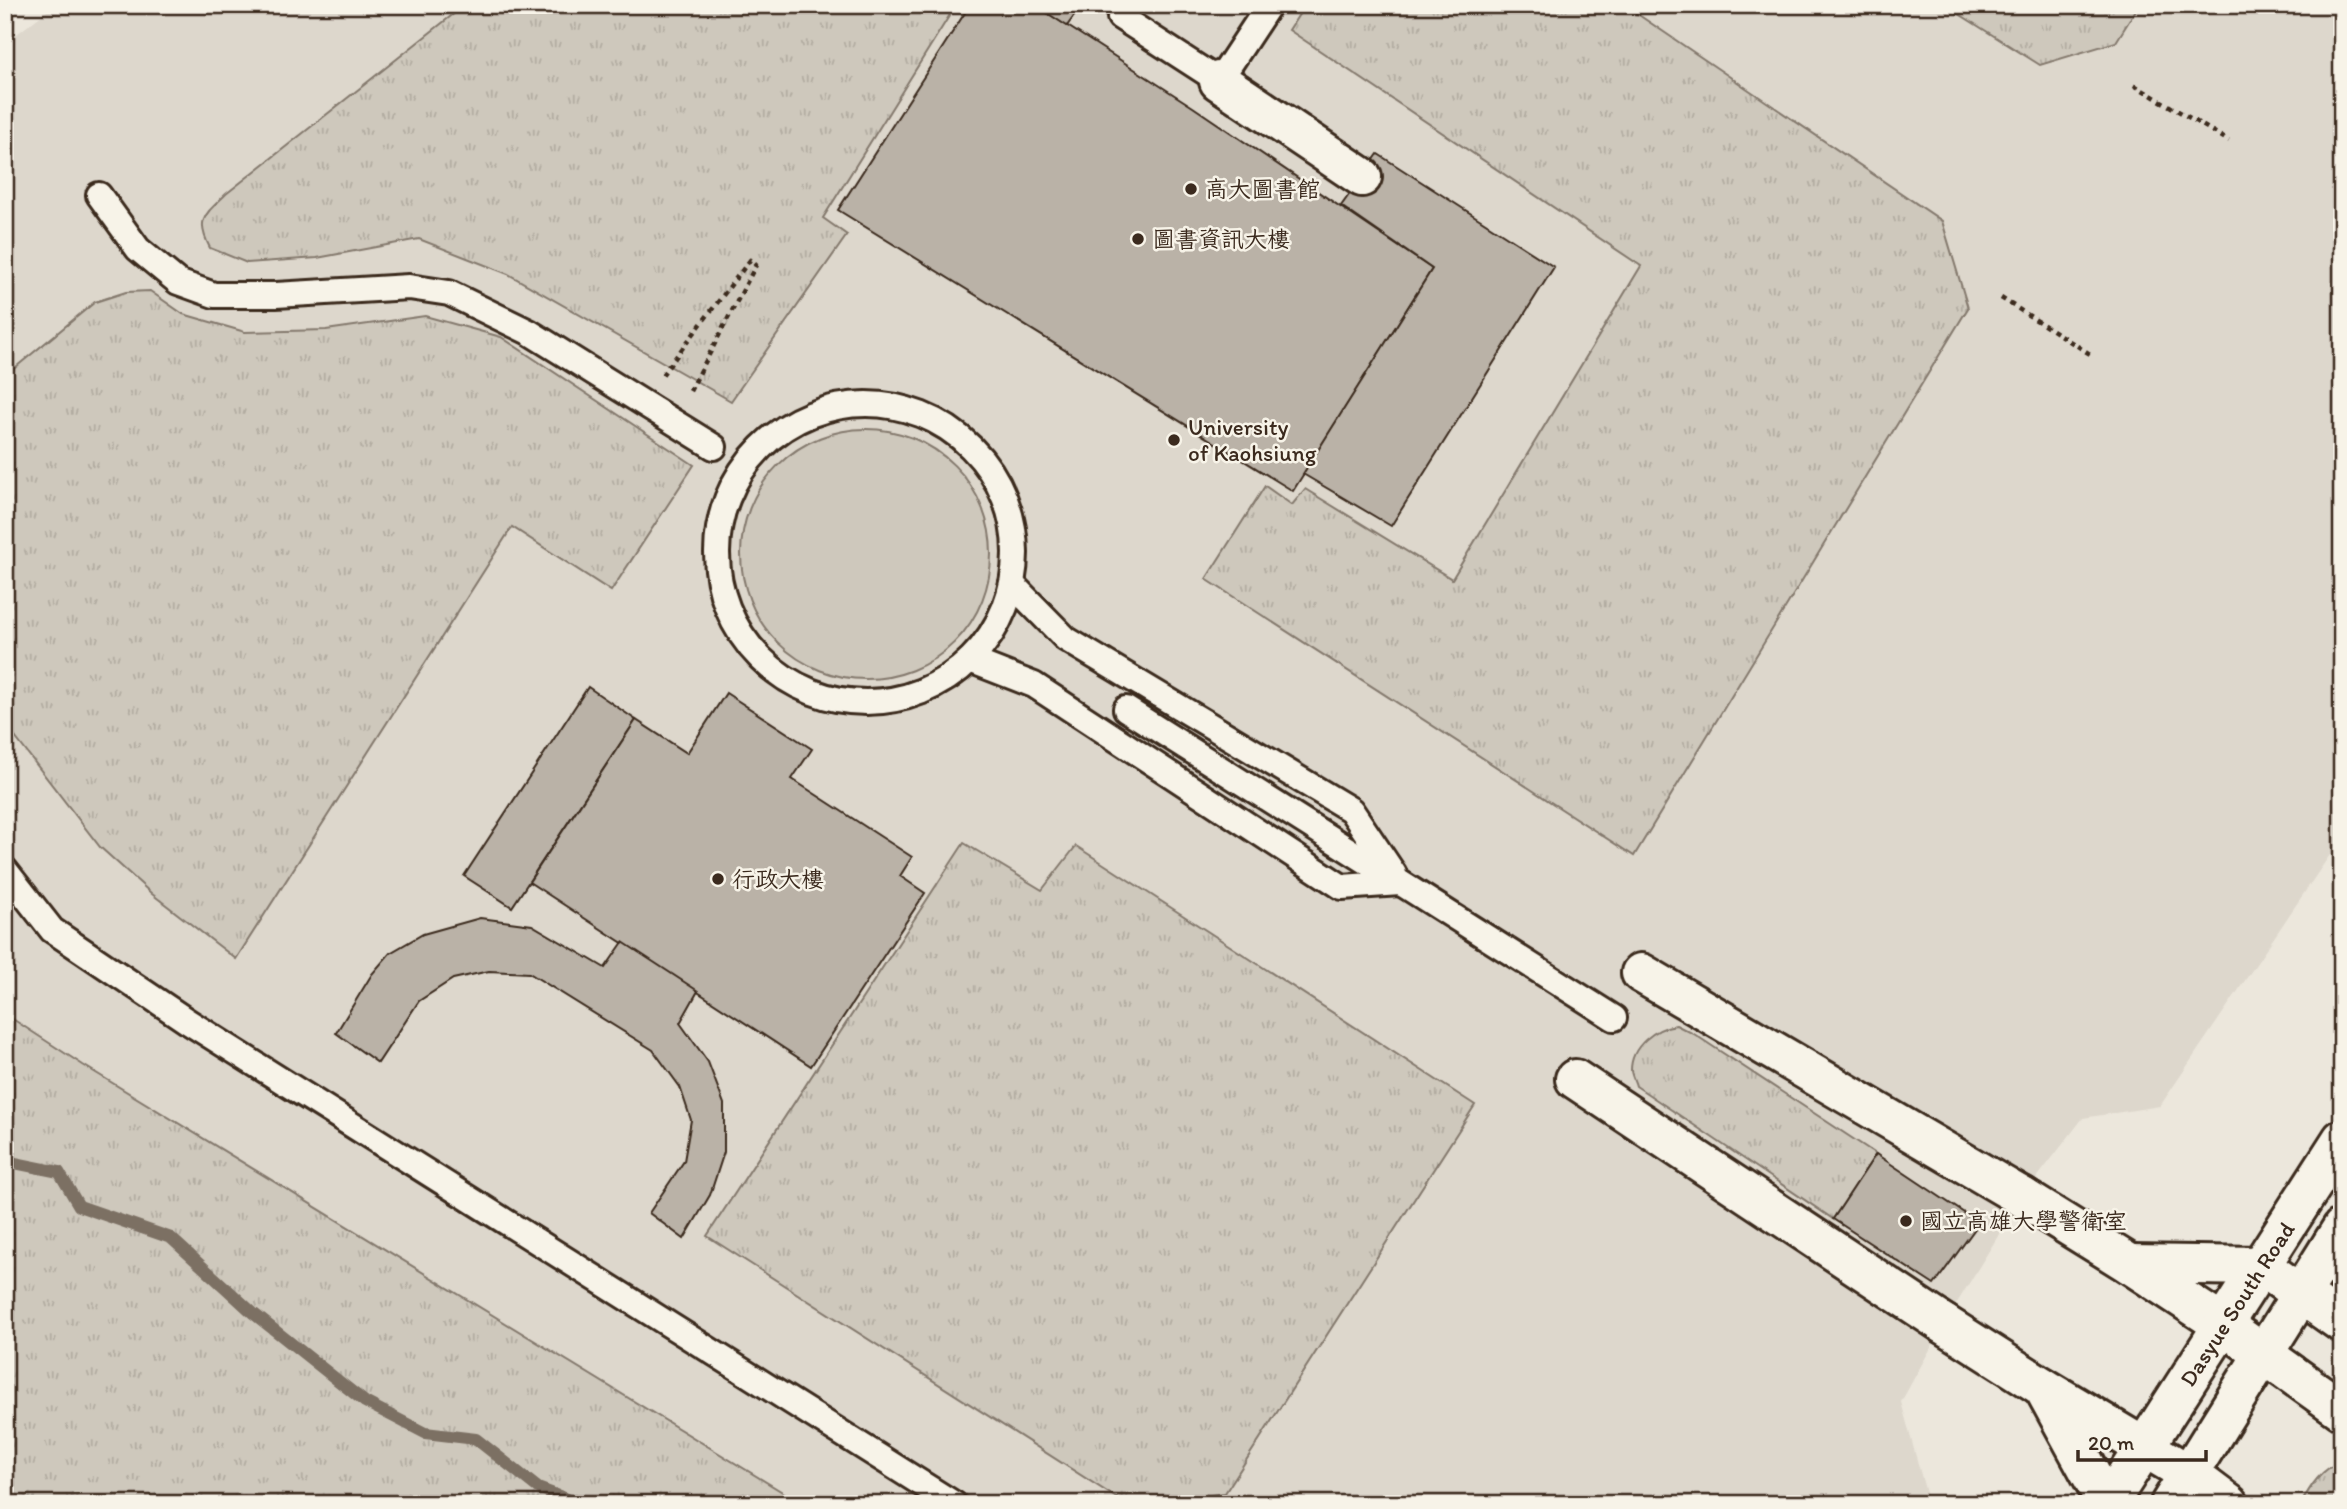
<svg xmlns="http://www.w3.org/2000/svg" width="2347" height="1509" font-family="Itim,'LXGW WenKai TC',sans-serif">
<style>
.built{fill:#ddd7cc}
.grass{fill:url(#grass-tufts);stroke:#84796d;stroke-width:2}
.garden{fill:#cec8bc;stroke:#84796d;stroke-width:2}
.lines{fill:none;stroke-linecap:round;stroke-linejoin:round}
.stream{stroke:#7c7064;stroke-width:12}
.building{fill:#bab2a7;stroke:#3b2a1e;stroke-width:2}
.lane-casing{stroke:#3b2a1e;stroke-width:30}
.street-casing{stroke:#3b2a1e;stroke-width:44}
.secondary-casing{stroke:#3b2a1e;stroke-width:44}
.path{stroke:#3b2a1e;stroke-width:4.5;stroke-dasharray:5 5;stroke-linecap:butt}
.lane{stroke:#f7f3e8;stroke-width:24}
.street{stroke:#f7f3e8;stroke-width:38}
.secondary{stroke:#f7f3e8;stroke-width:38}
.poi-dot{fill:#3b2a1e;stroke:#f7f3e8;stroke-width:2.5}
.labels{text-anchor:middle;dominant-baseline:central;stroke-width:5;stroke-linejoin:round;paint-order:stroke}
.poi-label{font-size:23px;fill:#3b2a1e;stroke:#f7f3e8;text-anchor:start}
.street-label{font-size:23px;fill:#3b2a1e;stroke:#f7f3e8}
</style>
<defs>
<pattern id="grass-tufts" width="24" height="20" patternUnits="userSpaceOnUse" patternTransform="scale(1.75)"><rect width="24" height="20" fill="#cec8bc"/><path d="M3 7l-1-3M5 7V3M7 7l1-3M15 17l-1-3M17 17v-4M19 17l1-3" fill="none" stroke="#b2aca1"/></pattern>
</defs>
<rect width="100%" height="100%" fill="#ece7dc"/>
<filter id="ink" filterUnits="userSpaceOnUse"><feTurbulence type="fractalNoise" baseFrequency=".0143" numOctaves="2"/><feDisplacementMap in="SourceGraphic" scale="14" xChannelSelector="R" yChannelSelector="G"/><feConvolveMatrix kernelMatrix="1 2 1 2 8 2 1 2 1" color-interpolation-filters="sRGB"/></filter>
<g filter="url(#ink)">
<polygon class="built" points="55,5 2342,5 2342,837 2160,1106 2083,1118 2022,1197 1944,1324 1901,1402 1929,1504 5,1504 5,43"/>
<g class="grass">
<path d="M465 5H956L823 218 847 235 731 401 508 274 419 239 317 258 247 263 210 248C195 219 205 215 226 194Z"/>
<polygon points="1305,5 1624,5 1942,221 1968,308 1634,856 1206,579 1265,486 1292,505 1305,489 1452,579 1641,266 1289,30"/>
<polygon points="1945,5 2139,5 2116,42 2040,65"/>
<polygon points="150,291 183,314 245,332 326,330 425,316 501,337 694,465 611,591 512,527 236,959 152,894 100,847 5,724 5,376 95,302 126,292"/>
<polygon points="964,843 1042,890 1076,846 1475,1105 1225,1493 1147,1504 1126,1504 707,1236"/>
<polygon points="5,1014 83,1065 802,1504 5,1504"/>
<path d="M1676 1025 1694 1034 1876 1154 1833 1219 1636 1086C1635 1081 1631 1075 1631 1070 1631 1046 1655 1028 1676 1025Z"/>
<path d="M2342 1462V1504H2301C2310 1487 2322 1467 2342 1462Z"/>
</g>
<circle class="garden" cx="866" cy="554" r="125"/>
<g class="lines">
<polyline class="stream" points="5,1161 59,1172 79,1206 171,1238 253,1313 365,1402 425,1433 476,1439 538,1488 581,1504"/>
</g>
<g class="building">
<polygon points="970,5 1035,5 1193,107 1432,269 1293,491 838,210"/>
<polygon points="1035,5 1082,5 1067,26"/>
<polygon points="1378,154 1554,267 1391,526 1303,474 1432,269 1341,206"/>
<polygon points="588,687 636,720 512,907 464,876"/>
<polygon points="726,693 812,749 792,779 912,857 900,876 925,893 811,1066 529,882 636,720 687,753"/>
<polygon points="480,918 532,925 605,968 623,942 698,991 680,1023 708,1062 724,1104 724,1152 710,1195 684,1239 649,1213 684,1161 691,1120 680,1087 653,1050 529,973 489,971 453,979 419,1001 378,1063 336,1033 372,974 390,953 423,934"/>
<polygon points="1876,1154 1979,1223 1934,1285 1833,1219"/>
</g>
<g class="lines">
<defs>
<g id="lane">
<polyline points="1128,5 1120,17 1219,81 1269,5"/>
<polyline points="99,195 138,249 178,282 214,295 276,295 409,287 449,293 529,332 714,447"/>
<circle cx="866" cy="553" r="149"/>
<polyline points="1012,584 1066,639 1351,810 1394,874"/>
<polyline points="970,660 1034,685 1342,887 1400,883"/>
<polyline points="1126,709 1614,1018"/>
<polyline points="5,870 52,930 187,1021 954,1504"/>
</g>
<g id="street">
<polyline points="1219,81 1362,177"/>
<polyline points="1641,973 2022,1197"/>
<polyline points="1575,1079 1944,1324"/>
</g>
<g id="secondary">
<polyline points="2022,1197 2130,1264 2223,1325 2342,1410"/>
<polyline points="2130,1264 2261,1266 2342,1323"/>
<polyline points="1944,1324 2043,1387 2189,1474 2229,1504"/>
<polyline points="2043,1387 2107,1504"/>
<polyline points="2108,1504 2342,1139"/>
<polyline points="2170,1504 2342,1228"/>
</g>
</defs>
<use href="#lane" class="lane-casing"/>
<use href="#street" class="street-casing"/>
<use href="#secondary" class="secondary-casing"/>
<g class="path">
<polyline points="2134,85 2229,141"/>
<polyline points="2001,298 2090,354"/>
<polyline points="662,375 750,260 756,265 689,393"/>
</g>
<use href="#lane" class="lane"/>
<use href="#street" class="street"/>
<use href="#secondary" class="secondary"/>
</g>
</g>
<g class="poi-dot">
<circle cx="1191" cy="189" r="7"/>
<circle cx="1138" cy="239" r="7"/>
<circle cx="1174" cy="440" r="7"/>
<circle cx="718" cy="879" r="7"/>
<circle cx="1906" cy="1221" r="7"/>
</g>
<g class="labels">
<g class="poi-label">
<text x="1205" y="189">高大圖書館</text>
<text x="1152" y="239">圖書資訊大樓</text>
<text x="1188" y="427">University<tspan x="1188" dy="26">of Kaohsiung</tspan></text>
<text x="732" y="879">行政大樓</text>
<text x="1920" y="1221">國立高雄大學警衛室</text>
</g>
<g class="street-label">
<text transform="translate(2237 1304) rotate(-57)">Dasyue South Road</text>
</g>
</g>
<rect width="2347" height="1509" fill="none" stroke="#f7f3e8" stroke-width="28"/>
<rect x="14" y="14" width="2319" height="1481" fill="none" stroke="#3b2a1e" stroke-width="2.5" filter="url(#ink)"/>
<path d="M2078 1450v10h128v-10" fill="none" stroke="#3b2a1e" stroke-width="3.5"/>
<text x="2088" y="1450" font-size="21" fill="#3b2a1e" stroke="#f7f3e8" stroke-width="5" paint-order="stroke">20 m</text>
</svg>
